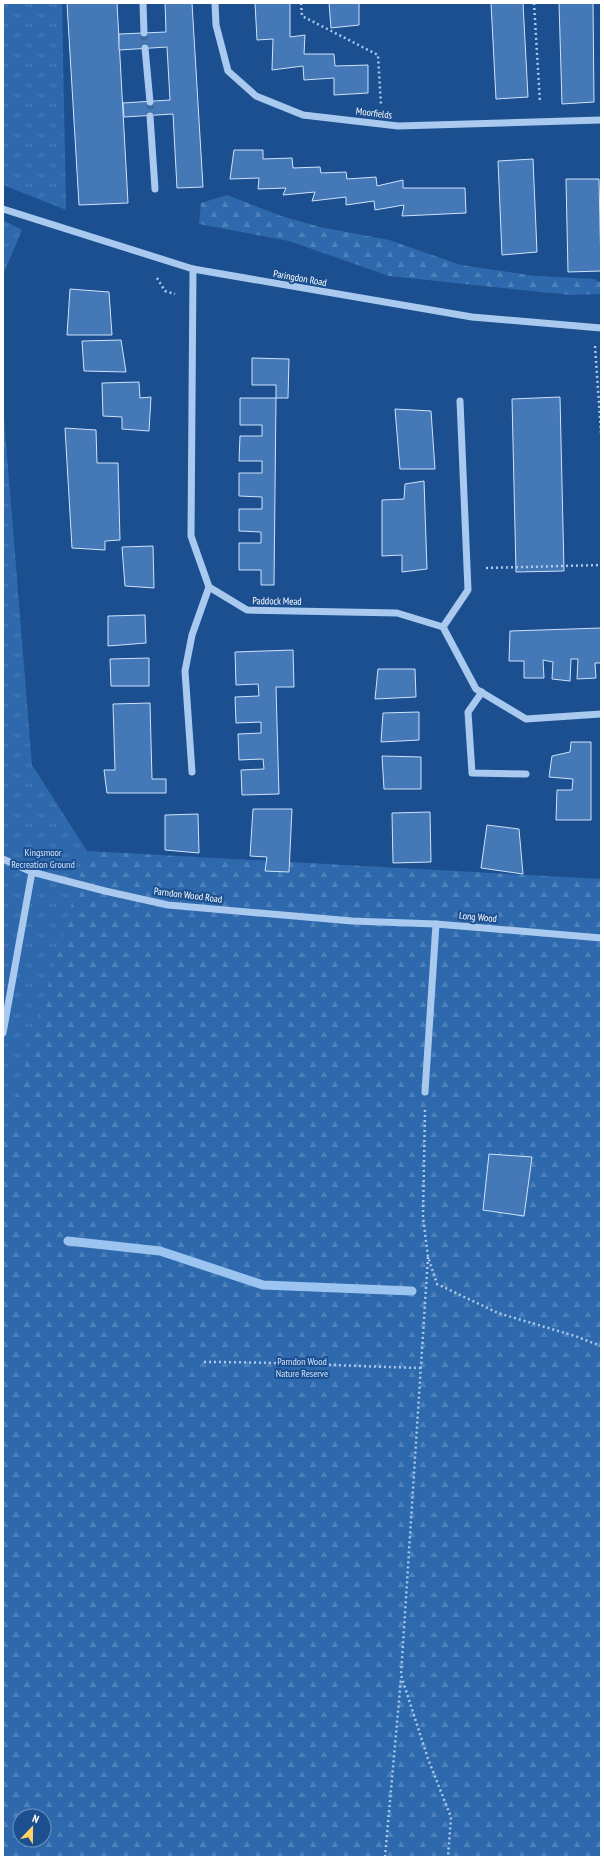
<svg xmlns="http://www.w3.org/2000/svg" width="604" height="1860" font-family="'PT Sans Narrow',sans-serif">
<style>
.forest{fill:url(#forest-firs);fill-rule:evenodd}
.park{fill:url(#park-tufts)}
.lines{fill:none;stroke-linecap:round;stroke-linejoin:round}
.stream{stroke:#9cc4f0;stroke-width:9}
.building{fill:#4478b7;stroke:#cfe3fa}
.minor-tunnel{stroke:#3d69a0;stroke-width:7;stroke-dasharray:7 3.5;stroke-linecap:butt}
.path{stroke:#a9c9ee;stroke-width:2.5;stroke-dasharray:2 3;stroke-linecap:butt}
.minor{stroke:#a9c9ee;stroke-width:7}
.labels{text-anchor:middle;dominant-baseline:central;stroke-width:4;stroke-linejoin:round;paint-order:stroke}
.street-label{font-size:10px;fill:#fff;stroke:#1b4f8f}
.park-label{font-size:10px;fill:#cfe3fa;stroke:#1b4f8f}
</style>
<defs>
<pattern id="forest-firs" width="22" height="20" patternUnits="userSpaceOnUse"><rect width="22" height="20" fill="#2e69ad"/><path d="M5 1l3.5 6h-7zM16 11l3.5 6h-7z" fill="#4d80b9"/></pattern>
<pattern id="park-tufts" width="24" height="20" patternUnits="userSpaceOnUse"><rect width="24" height="20" fill="#2e69ad"/><path d="M3 7l-1-3M5 7V3M7 7l1-3M15 17l-1-3M17 17v-4M19 17l1-3" fill="none" stroke="#4d80b9"/></pattern>
</defs>
<rect width="100%" height="100%" fill="#1b4f8f"/>
<g class="forest">
<polygon points="227,195 281,216 320,227 389,240 461,265 536,276 594,279 601,283 601,294 571,295 389,276 289,241 199,224 201,203"/>
<path d="M87 851 601 879V1857H3V918ZM20 1816H44V1840H20Z"/>
</g>
<g class="park">
<polygon points="3,3 62,3 66,210 3,185"/>
<polygon points="3,220 22,230 3,275"/>
<polygon points="3,405 32,765 87,851 3,1141"/>
</g>
<g class="lines">
<polyline class="stream" points="68,1241 160,1251 263,1285 412,1291"/>
</g>
<g class="building">
<polygon points="67,3 117,3 128,203 79,205"/>
<polygon points="165,3 192,3 203,187 177,188 173,114 124,117 123,103 170,100 167,47 119,50 119,34 166,32"/>
<polygon points="255,3 290,3 290,37 305,35 304,54 334,54 335,66 368,65 368,93 334,95 334,78 304,80 303,66 272,70 273,39 257,40"/>
<polygon points="329,3 359,3 359,25 331,28"/>
<polygon points="491,3 523,3 528,97 496,99"/>
<polygon points="559,3 593,3 594,102 562,104"/>
<polygon points="234,150 263,150 263,159 292,158 293,168 320,167 321,173 346,172 347,179 376,177 377,186 403,180 403,188 465,188 466,213 402,216 404,205 375,210 374,201 346,205 346,197 312,201 315,192 283,195 286,188 258,189 259,178 230,179"/>
<polygon points="533,159 537,252 502,255 498,161"/>
<polygon points="566,179 599,179 601,271 568,272"/>
<polygon points="70,289 109,292 112,335 67,335"/>
<polygon points="121,340 126,372 84,371 82,341"/>
<polygon points="252,358 289,359 288,398 276,398 276,385 252,385"/>
<polygon points="139,382 140,398 151,397 149,431 122,429 122,417 103,416 102,383"/>
<polygon points="560,397 564,571 516,572 512,399"/>
<polygon points="240,398 276,398 274,585 261,585 261,570 239,570 239,543 261,543 261,532 239,531 239,509 262,509 262,497 239,496 239,473 262,473 262,461 239,461 240,436 262,436 262,425 240,425"/>
<polygon points="395,409 431,411 435,469 400,469"/>
<polygon points="65,428 96,430 97,463 118,463 120,540 105,541 105,550 72,548"/>
<polygon points="424,481 427,569 402,572 402,555 382,556 382,500 404,499 405,484"/>
<polygon points="153,546 154,588 125,586 122,547"/>
<polygon points="145,615 146,643 108,646 108,616"/>
<polygon points="601,628 601,663 595,663 596,678 577,679 578,659 571,659 570,681 552,679 553,662 543,660 544,678 524,678 524,661 509,661 510,631"/>
<polygon points="293,650 294,687 276,687 279,794 242,795 241,770 264,769 263,759 239,760 238,734 261,733 261,722 236,723 235,697 259,696 258,684 236,685 235,652"/>
<polygon points="149,658 149,686 111,686 110,659"/>
<polygon points="378,669 415,669 416,697 375,699"/>
<polygon points="150,703 152,779 166,779 166,793 107,793 104,770 115,770 113,704"/>
<polygon points="419,712 419,740 381,742 383,713"/>
<polygon points="571,742 591,742 591,820 556,820 557,790 572,790 573,779 549,777 552,756 570,752"/>
<polygon points="382,756 421,757 421,789 384,789"/>
<polygon points="253,809 292,809 289,872 265,871 267,857 250,856"/>
<polygon points="430,812 431,862 393,863 392,813"/>
<polygon points="198,814 199,853 165,850 165,815"/>
<polygon points="487,825 519,829 523,874 481,868"/>
<polygon points="489,1154 532,1157 524,1216 483,1210"/>
</g>
<g class="lines">
<g class="minor-tunnel">
<polyline points="144,33 145,48"/>
<polyline points="150,102 150,116"/>
</g>
<g class="path">
<polyline points="301,3 302,16 378,55 381,105"/>
<polyline points="534,3 540,103"/>
<polyline points="157,278 165,291 175,294"/>
<polyline points="595,346 601,433"/>
<polyline points="486,568 601,565"/>
<polyline points="425,1110 423,1217 428,1257 437,1284 498,1313 575,1336 601,1346"/>
<polyline points="428,1257 401,1675 428,1759 451,1817 448,1857"/>
<path d="M204 1362C276 1362 348 1366 420 1368"/>
<polyline points="385,1857 401,1678"/>
</g>
<g class="minor">
<polyline points="143,3 144,33"/>
<polyline points="215,3 216,25 228,71 256,96 303,115 398,126 601,120"/>
<polyline points="145,48 150,102"/>
<polyline points="150,116 155,189"/>
<polyline points="3,209 193,269 472,317 601,328"/>
<polyline points="193,269 191,536 209,587 247,610 397,613 443,627 476,689 526,719 601,714"/>
<polyline points="443,627 468,590 460,401"/>
<polyline points="482,692 468,712 472,773 526,774"/>
<polyline points="192,772 185,671 192,635 209,587"/>
<polyline points="3,859 32,872 105,891 168,905 352,921 436,924 601,938"/>
<polyline points="3,1033 32,872"/>
<polyline points="425,1092 436,924"/>
</g>
</g>
<g class="labels">
<g class="street-label">
<text transform="translate(374 113) rotate(7)">Moorfields</text>
<text transform="translate(300 278) rotate(10)">Paringdon Road</text>
<text transform="translate(277 601) rotate(1)">Paddock Mead</text>
<text transform="translate(188 895) rotate(7)">Parndon Wood Road</text>
<text transform="translate(478 917) rotate(5)">Long Wood</text>
</g>
<g class="park-label">
<text x="43" y="852">Kingsmoor<tspan x="43" dy="12">Recreation Ground</tspan></text>
<text x="302" y="1361">Parndon Wood<tspan x="302" dy="12">Nature Reserve</tspan></text>
</g>
</g>
<rect width="604" height="1860" fill="none" stroke="#ffffff" stroke-width="8"/>
<g transform="translate(32 1828) rotate(22)"><circle r="19" fill="#1b4f8f" stroke="#7695bc"/>
<path d="M0-3L7 15L0 10L-7 15Z" fill="#ffd166"/>
<text y="-6" font-size="11" font-weight="bold" text-anchor="middle" fill="#ffffff">N</text>
</g>
</svg>
